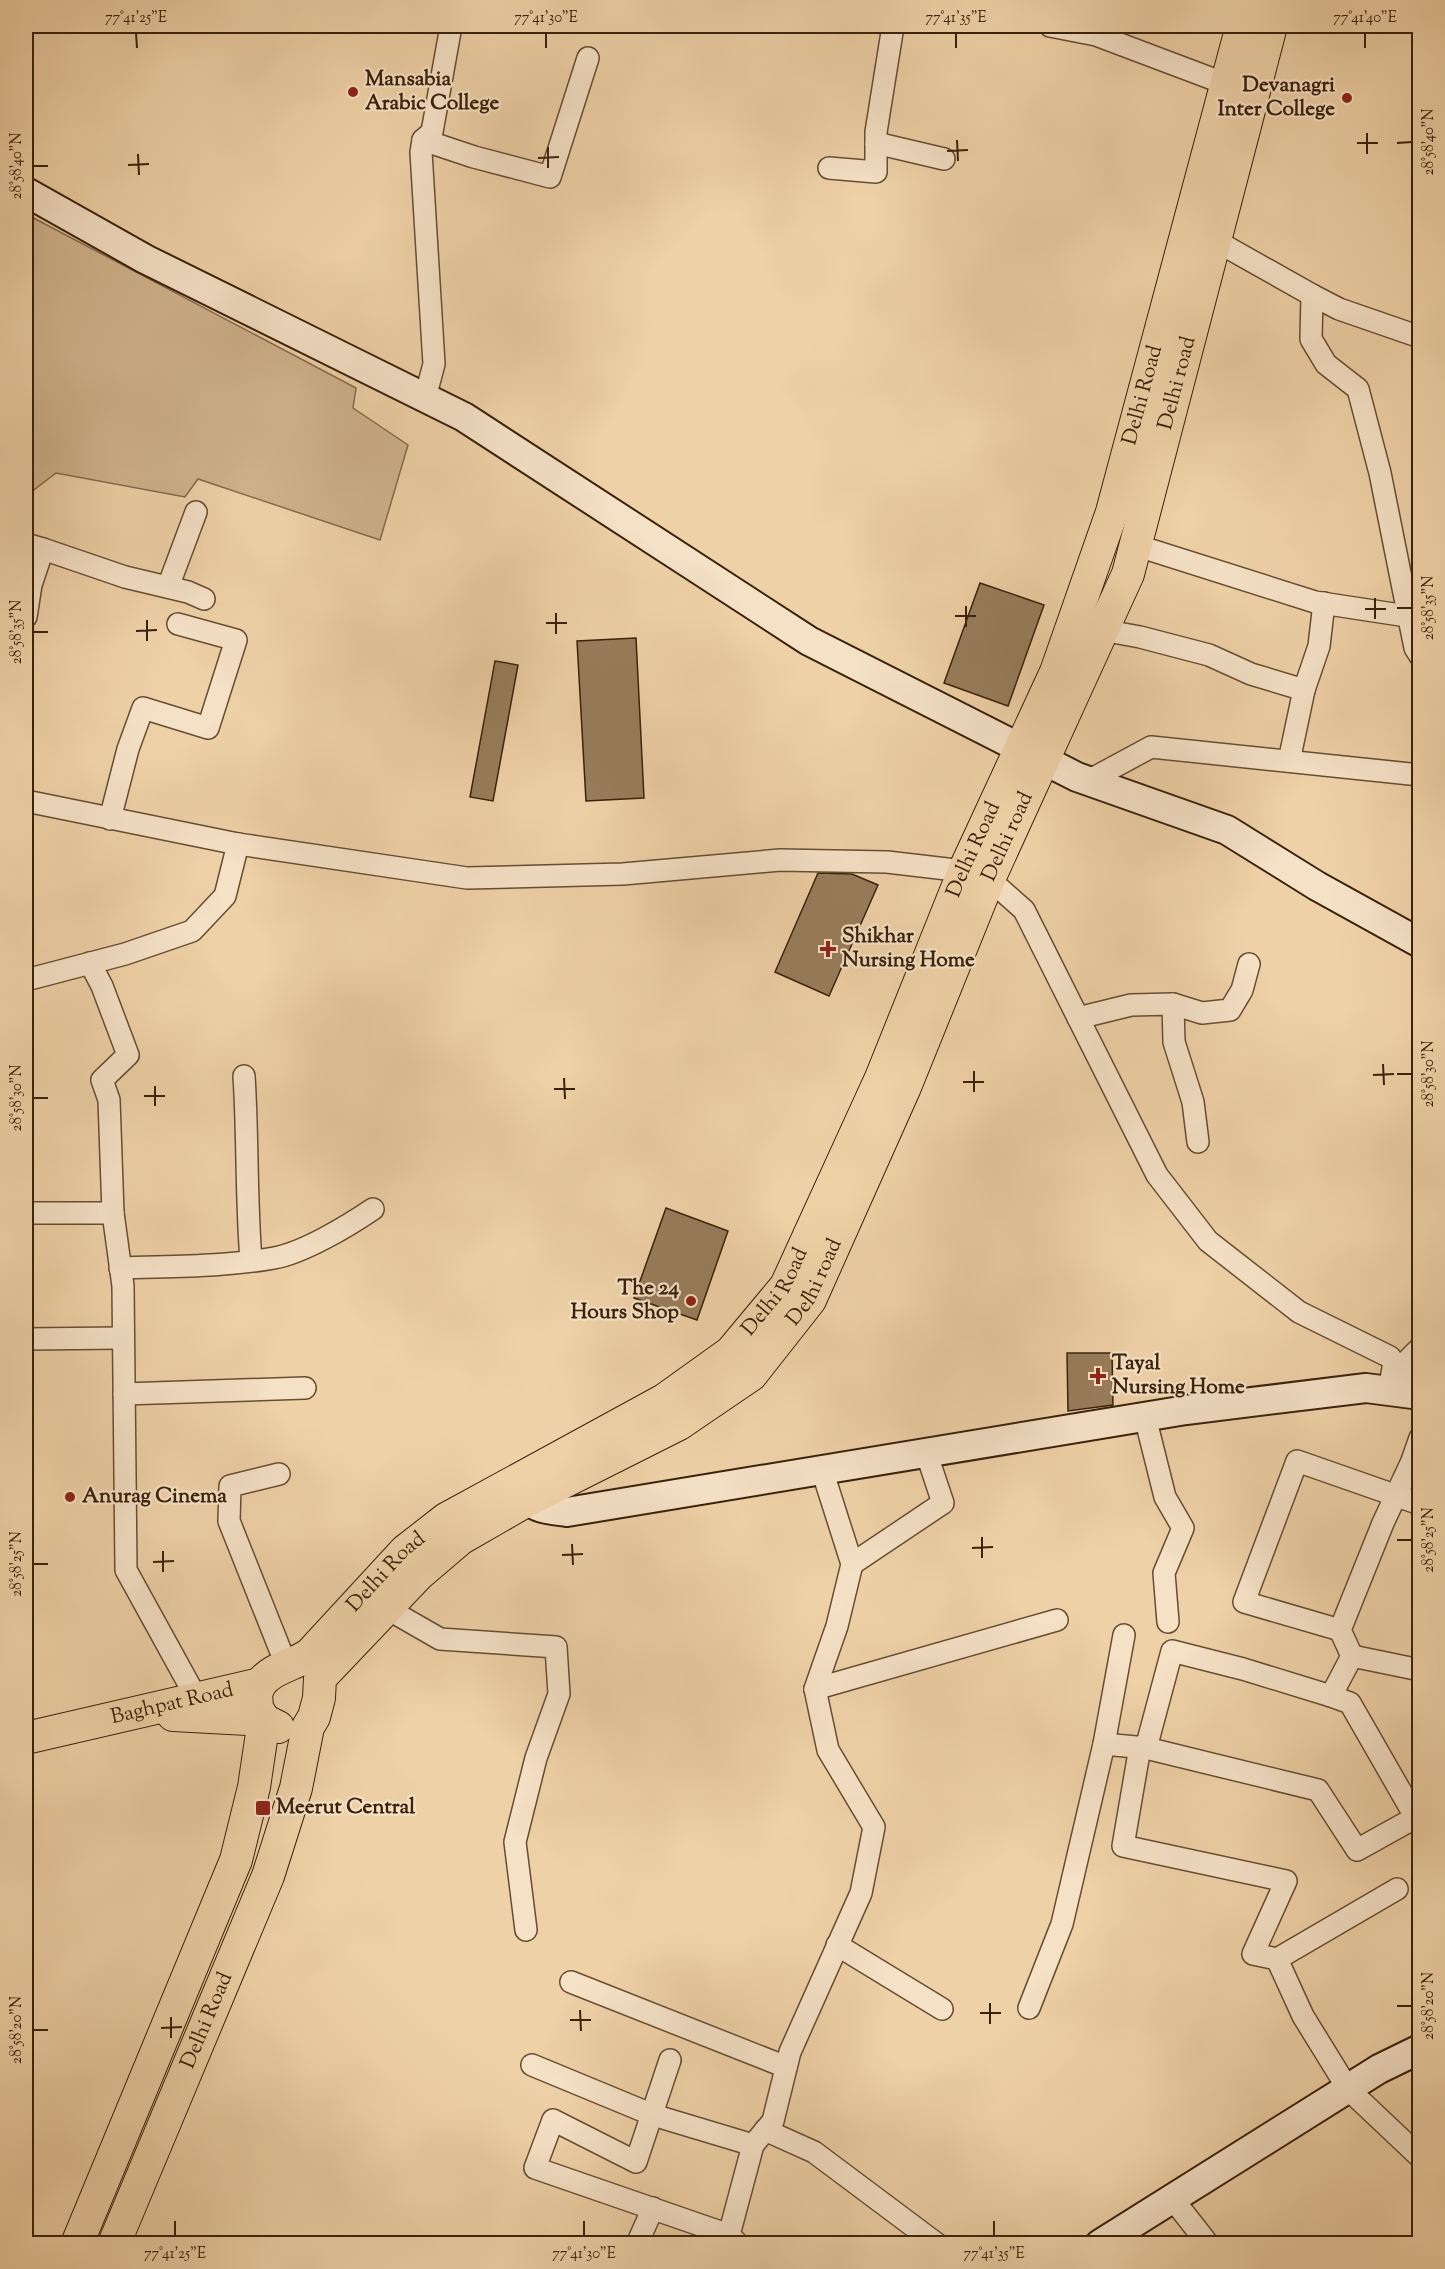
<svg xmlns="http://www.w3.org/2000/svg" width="1445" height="2269" font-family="'Sorts Mill Goudy',serif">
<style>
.green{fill:#d0b38c;stroke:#856a4c;stroke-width:1.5}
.building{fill:#987d5c;stroke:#3a210b;stroke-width:1.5}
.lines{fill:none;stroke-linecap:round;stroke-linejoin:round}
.street-casing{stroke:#674d32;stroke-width:24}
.secondary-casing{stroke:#3a210b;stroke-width:32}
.primary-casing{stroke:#3a210b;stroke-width:34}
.street{stroke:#f5e1c6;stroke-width:21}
.secondary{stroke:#f5e1c6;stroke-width:28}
.primary{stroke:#efd1a7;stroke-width:32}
.ticks{fill:none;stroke:#3a210b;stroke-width:2}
.poi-dot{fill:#8f2418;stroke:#f5e1c6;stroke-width:2}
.labels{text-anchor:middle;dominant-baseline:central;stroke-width:4.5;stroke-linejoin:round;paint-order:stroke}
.poi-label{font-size:21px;font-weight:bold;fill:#3a210b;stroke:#f5e1c6;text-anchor:start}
.street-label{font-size:21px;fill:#3a210b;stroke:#f5e1c6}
.neatline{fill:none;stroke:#3a210b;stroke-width:2}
.ticks-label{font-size:15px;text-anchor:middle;fill:#3a210b}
</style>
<rect width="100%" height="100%" fill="#efd1a7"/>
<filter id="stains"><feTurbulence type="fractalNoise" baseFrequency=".00333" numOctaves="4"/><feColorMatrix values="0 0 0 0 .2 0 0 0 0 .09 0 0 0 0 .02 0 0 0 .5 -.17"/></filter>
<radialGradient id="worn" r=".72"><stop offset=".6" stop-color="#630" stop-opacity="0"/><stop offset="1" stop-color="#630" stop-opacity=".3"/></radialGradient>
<polygon class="green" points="26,214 356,388 353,408 408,445 380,540 198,479 185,497 56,473 26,496"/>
<g class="building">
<polygon points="980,583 1044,605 1008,706 944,683"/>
<polygon points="636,638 644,798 586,801 577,641"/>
<polygon points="495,661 518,665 493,801 470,797"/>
<polygon points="818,873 852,874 878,885 829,996 775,972"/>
<polygon points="666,1208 728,1231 697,1320 634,1298"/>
<polygon points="1067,1353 1112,1353 1113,1405 1068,1411"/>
</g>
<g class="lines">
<defs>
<g id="street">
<polyline points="1050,26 1096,35 1226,84"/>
<polyline points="423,140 474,157 550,177 588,58"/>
<polyline points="876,143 944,159"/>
<polyline points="829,168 876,172 876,132 893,26"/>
<polyline points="1216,241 1312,295 1311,339 1326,364 1358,389 1380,473 1415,648 1420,656"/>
<polyline points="1312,295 1339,309 1420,337"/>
<polyline points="425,398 434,364 421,152 423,140 432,132 451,26"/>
<polyline points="26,544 43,549 31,585 26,617"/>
<polyline points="1135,545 1315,602 1420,618"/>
<polyline points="43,549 125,577 188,592 204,599"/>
<polyline points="168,587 196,512"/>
<polyline points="1102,630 1140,637 1209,655 1251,674 1304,690"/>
<polyline points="1289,761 1304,690 1319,646 1324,603"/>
<polyline points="1088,781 1151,747 1420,775"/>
<polyline points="26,801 238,844 467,878 623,874 780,860 887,862 964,871 989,879 1024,910 1157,1175 1208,1241 1299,1312 1390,1357 1394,1363 1389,1390"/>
<polyline points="110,819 128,749 143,708 208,728 236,640 178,624"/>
<polyline points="90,963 102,986 128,1055 102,1080 109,1100 113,1213"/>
<polyline points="26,980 125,954 192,931 225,896 238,844"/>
<polyline points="1173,1004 1202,1013 1230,1010 1242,990 1249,964"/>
<polyline points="1078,1018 1131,1005 1173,1004 1174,1042 1193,1102 1198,1142"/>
<path d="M244 1076C248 1137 246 1199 251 1260"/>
<polyline points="26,1213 113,1213 123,1286 126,1570 197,1699"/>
<path d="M120 1268C171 1266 223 1267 274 1258 303 1253 348 1226 373 1209"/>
<polyline points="26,1339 123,1338"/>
<polyline points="1399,1387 1404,1364 1420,1348"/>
<polyline points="124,1394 305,1388"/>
<polyline points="1145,1417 1165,1497 1183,1528 1164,1573 1168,1622"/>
<polyline points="1420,1438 1412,1461 1383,1523 1340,1630 1352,1656 1331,1696 1243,1669 1172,1651 1146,1748 1318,1790 1357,1850 1420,1815"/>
<polyline points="279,1474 230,1486 229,1521 287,1667"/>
<polyline points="852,1564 943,1503 926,1452"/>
<polyline points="386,1608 440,1639 556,1647 559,1694 536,1758 515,1842 526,1930"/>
<polyline points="1340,1630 1244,1602 1297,1461 1420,1504"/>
<polyline points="1352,1656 1420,1670"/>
<polyline points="815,1689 1057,1620"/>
<polyline points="1331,1696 1350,1703 1420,1825"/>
<polyline points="1104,1744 1124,1635"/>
<polyline points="1140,1747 1123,1846 1286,1881 1253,1954 1277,1959"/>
<polyline points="1397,1889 1277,1959 1303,2016 1348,2089 1420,2157"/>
<polyline points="837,1945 942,2009"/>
<polyline points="571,1982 786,2067"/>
<polyline points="1029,2008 1062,1924 1104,1744 1146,1748"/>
<polyline points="670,2060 636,2162 553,2120 535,2168 729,2235"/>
<polyline points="532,2065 653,2115 753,2145"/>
<polyline points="765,2130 814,2152 937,2244"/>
<polyline points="1172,2198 1208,2244"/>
<polyline points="637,2244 653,2208"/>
<polyline points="738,2244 729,2235 753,2145 773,2121 790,2052 861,1893 874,1827 828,1750 815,1689 837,1626 852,1564 822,1470"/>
</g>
<g id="secondary">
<polyline points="26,192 145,259 464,417 809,641 1077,777 1227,830 1317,886 1420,943"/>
<path d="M519 1486C530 1509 543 1509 567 1512L1186 1410 1366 1388 1420 1395"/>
<polyline points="1100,2244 1379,2069 1420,2049"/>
</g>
<g id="primary">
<polyline points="173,1715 264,1720 278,1727"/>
<path id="s1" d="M26 1738 260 1684C273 1667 293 1666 310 1654L405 1551 446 1519 664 1400 731 1352 786 1286 881 1078 964 871 1056 672 1112 512 1242 26"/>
<polyline points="77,2244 236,1860 254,1787 264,1720 257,1708 256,1694 260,1684"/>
<path id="s2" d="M114 2244 268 1876 296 1788 308 1727 314 1717 319 1698 320 1678 419 1574 460 1539 526 1501 679 1424 751 1375 810 1300 905 1087 989 879 1128 574 1271 26"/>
</g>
</defs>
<use href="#street" class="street-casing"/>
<use href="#secondary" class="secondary-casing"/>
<use href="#primary" class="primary-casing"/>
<use href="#street" class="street"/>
<use href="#secondary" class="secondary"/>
<use href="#primary" class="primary"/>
</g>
<path class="ticks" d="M136 33 137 48M546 33V48M956 33V48M1365 33V48M1367 133V154M957 140 958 161M1357 143H1378M1397 143 1412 142M548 147V168M947 151 968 150M138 154 139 175M538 158 559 157M128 165 149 164M33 166H48M1375 598V619M966 606V627M1397 608H1412M1365 609H1386M556 613V634M955 616H976M147 620V641M546 623H567M136 631 157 630M33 632H48M1383 1064 1384 1085M974 1071V1092M1397 1074H1412M1373 1075 1394 1074M564 1078 565 1099M963 1082H984M155 1086V1106M554 1089H575M144 1096H165M33 1098H48M982 1537V1558M1397 1540H1412M572 1544 573 1565M972 1548 993 1547M163 1551V1572M562 1555 583 1554M153 1562 174 1561M33 1564H48M990 2003V2024M1397 2006H1412M580 2010 581 2031M980 2013H1001M171 2017V2038M570 2020H591M161 2028 182 2027M33 2030H48M175 2221V2236M584 2221V2236M994 2221V2236"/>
<g class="poi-dot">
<circle cx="353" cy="92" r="6"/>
<circle cx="1347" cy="98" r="6"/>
<path d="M825 940h6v6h6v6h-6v6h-6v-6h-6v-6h6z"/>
<circle cx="691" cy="1301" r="6"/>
<path d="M1095 1367h6v6h6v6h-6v6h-6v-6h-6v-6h6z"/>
<circle cx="70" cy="1497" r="6"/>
<rect x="255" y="1800" width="16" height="16" rx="3"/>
</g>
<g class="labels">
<g class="poi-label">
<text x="365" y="80">Mansabia<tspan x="365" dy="24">Arabic College</tspan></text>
<text x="1335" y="86" text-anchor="end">Devanagri<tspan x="1335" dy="24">Inter College</tspan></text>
<text x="842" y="937">Shikhar<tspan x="842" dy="24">Nursing Home</tspan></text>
<text x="679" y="1289" text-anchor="end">The 24<tspan x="679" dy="24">Hours Shop</tspan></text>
<text x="1112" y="1364">Tayal<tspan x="1112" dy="24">Nursing Home</tspan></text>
<text x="82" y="1497">Anurag Cinema</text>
<text x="276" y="1808">Meerut Central</text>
</g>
<g class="street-label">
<text stroke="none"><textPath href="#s2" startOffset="2222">Delhi road</textPath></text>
<text stroke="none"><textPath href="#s1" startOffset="1869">Delhi Road</textPath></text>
<text stroke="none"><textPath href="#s2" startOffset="1736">Delhi road</textPath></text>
<text stroke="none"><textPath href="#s1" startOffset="1383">Delhi Road</textPath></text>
<text stroke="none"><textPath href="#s2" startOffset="1250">Delhi road</textPath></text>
<text stroke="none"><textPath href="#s1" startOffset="897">Delhi Road</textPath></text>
<text stroke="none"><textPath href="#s1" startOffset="411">Delhi Road</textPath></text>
<text stroke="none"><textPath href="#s1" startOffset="150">Baghpat Road</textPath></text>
<text stroke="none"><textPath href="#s2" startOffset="242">Delhi Road</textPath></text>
</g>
</g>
<rect width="1445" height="2269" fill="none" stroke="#efd1a7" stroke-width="66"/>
<rect x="33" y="33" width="1379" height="2203" class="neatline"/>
<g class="ticks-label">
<text x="136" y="22">77°41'25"E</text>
<text x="546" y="22">77°41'30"E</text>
<text x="956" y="22">77°41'35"E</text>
<text x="1365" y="22">77°41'40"E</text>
<text transform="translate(1428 142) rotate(-90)" y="5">28°58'40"N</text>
<text transform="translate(16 166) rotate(-90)" y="5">28°58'40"N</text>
<text transform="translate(1428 608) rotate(-90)" y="5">28°58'35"N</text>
<text transform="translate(16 632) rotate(-90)" y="5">28°58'35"N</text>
<text transform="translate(1428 1074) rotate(-90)" y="5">28°58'30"N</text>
<text transform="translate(16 1098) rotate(-90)" y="5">28°58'30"N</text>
<text transform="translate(1428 1540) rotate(-90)" y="5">28°58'25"N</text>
<text transform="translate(16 1564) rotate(-90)" y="5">28°58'25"N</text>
<text transform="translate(1428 2006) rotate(-90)" y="5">28°58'20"N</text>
<text transform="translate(16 2030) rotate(-90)" y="5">28°58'20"N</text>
<text x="175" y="2258">77°41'25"E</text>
<text x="584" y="2258">77°41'30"E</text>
<text x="994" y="2258">77°41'35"E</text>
</g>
<rect width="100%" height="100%" filter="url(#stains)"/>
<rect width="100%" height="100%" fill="url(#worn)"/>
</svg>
